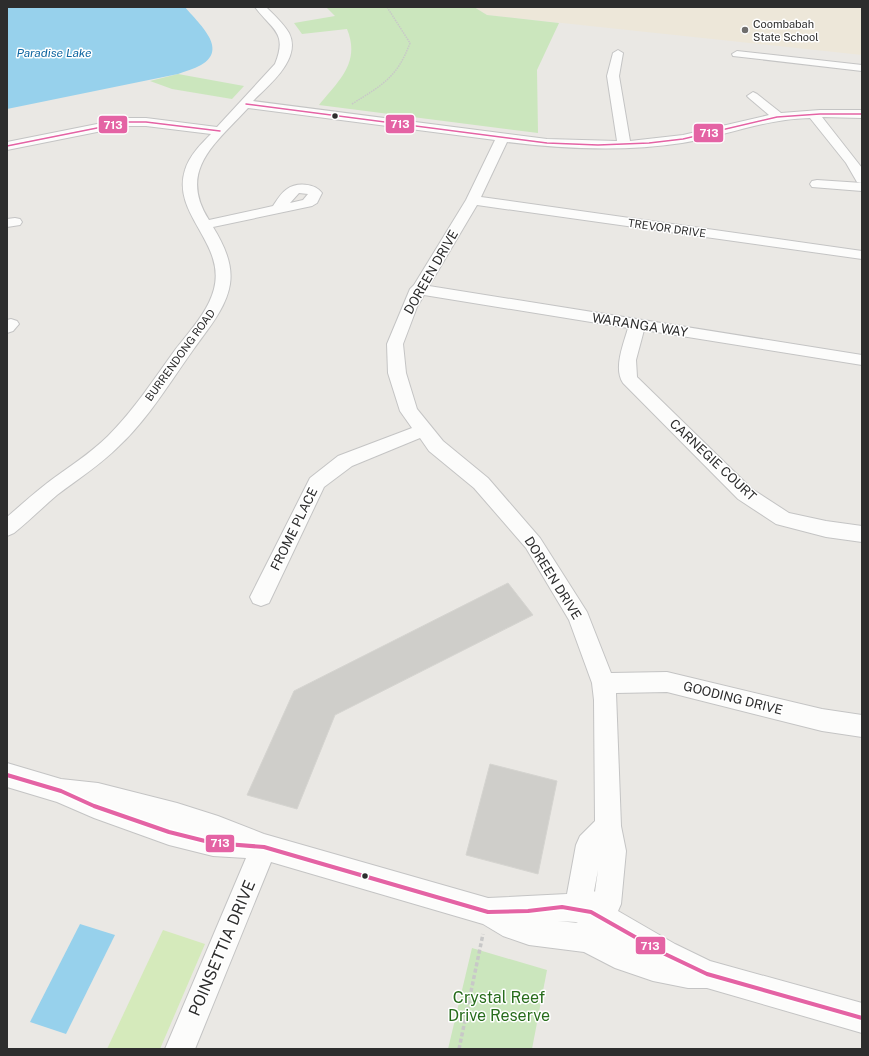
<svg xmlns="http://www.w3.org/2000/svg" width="869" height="1056" font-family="'Public Sans',sans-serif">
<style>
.education{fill:#ede7d9}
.green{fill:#cbe6bd}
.pitch{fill:#d5eabb}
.water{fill:#97d1ec}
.building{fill:#cfceca;stroke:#d5d4d0}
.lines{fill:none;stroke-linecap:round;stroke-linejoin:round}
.minor-casing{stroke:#c4c4c4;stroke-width:2}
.path-far1{stroke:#c8c8c8;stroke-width:1.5;stroke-dasharray:1.5 1;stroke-linecap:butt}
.path{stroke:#c8c8c8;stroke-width:3.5;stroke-dasharray:4 2.5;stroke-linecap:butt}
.minor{fill:#fcfcfb;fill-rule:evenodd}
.bus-1-far1-casing{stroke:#fff;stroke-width:3}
.bus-1-casing{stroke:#fff;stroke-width:7}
.bus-1-far1{stroke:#e463a4;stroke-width:1.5}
.bus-1{stroke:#e463a4;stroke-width:4}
.poi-dot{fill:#6f6e6d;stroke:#fff;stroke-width:1.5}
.bus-dot{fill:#2d2d2d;stroke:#fff;stroke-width:1.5}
.labels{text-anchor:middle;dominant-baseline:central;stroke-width:3;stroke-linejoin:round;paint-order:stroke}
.far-poi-label{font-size:11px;fill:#2d2d2d;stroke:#fff;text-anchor:start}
.far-street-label{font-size:11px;fill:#2d2d2d;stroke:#fff}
.far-water-label{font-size:12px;font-style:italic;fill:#0e65a0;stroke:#fff}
.street-label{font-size:13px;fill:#2d2d2d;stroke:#fff}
.near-street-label{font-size:16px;fill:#2d2d2d;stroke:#fff}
.near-park-label{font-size:16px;fill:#276c1b;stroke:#fff}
.line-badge{stroke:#fff;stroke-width:1.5}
.badge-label{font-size:11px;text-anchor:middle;font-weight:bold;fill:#fff}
</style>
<rect width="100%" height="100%" fill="#eae8e4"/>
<polygon class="education" points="474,7 862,7 862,55 487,15"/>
<g class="green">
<path d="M326 7H474L487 15 559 23 537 70 538 133 319 105C338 81 361 63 347 29L302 34 294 23 335 16Z"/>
<polygon points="178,74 244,86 232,99 172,89 150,81"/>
<polygon points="472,948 547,970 532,1049 448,1049"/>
</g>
<polygon class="pitch" points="163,930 205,944 160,1049 107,1049"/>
<g class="water">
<path d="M18 7H185C197 22 230 49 201 65 194 69 185 71 178 74L7 109V8Z"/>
<polygon points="80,924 115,935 66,1034 30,1022"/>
</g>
<g class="building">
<polygon points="508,583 533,615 335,715 297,809 247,795 294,691"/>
<polygon points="490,764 557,781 538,874 466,855"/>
</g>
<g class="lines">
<defs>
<g id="minor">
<path d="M255 7H266C274 15 283 23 289 33 302 59 269 85 253 101L547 139 617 141 607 76 613 53 618 50 623 53 619 76 630 141 683 135 769 115 749 98 747 96 753 92 757 94 781 113 820 110H862V118L822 117 862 168V191L812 187 810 184 812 181 817 180 862 183 857 182 846 163 810 118C763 119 727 136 682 143 624 152 566 149 507 142L481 197 862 251V259L477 205 429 286 862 355V365L644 330 636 360 637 377 752 489 789 513 826 521 862 526V542L826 537 776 524 738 499 623 383C613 368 624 343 628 328L424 295 417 307 403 344 406 373 417 409 443 441 488 478 540 538 587 612 611 673 667 672 822 709 862 715V737L822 731 667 692 616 693 621 826 626 851 621 904 618 911 675 944 710 961 862 1003V1033L707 988H688L653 981 615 968 584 952 529 945 503 936 483 924 271 862 195 1049H165L246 858 213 856 169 845 94 818 57 802 7 787V763L61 779 98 783 177 803 218 816 264 834 488 898 567 894 576 845 580 836 595 821 594 700 592 683 569 620 526 548 474 488 429 451 420 438 352 466 324 487 269 603 261 606 253 603 250 597 310 478 338 456 412 428 400 411 388 373 387 344 410 289 414 285 466 200 495 140 248 108C216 143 177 170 209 220L273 206C277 200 281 193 287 189 296 182 315 183 322 193L317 203 312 206 213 227C224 245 233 264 230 284 226 309 207 330 193 350 170 382 148 419 119 446 100 465 78 479 57 495 43 507 29 521 14 533L7 536V517C20 506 33 494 46 484 67 468 90 454 108 436 134 410 154 379 175 350 189 332 208 312 214 289 226 243 171 214 185 170 189 156 201 144 211 134L146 126H127L7 150V142L127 118H146L217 127 275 64C288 32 272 30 255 7ZM299 193 308 194 303 200 290 203ZM598 870 595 892 594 891ZM558 921 576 922 578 923Z"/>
<polygon points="737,51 862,65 862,71 733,56 732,54"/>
<polygon points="15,218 20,219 22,222 20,225 7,227 7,219"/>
<polygon points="11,319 17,321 19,324 13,331 7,333 7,320"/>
</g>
</defs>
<use href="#minor" class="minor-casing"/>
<path class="path-far1" d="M352 104C382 85 397 78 410 43L387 7"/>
<polyline class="path" points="459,1049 483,934"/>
<use href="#minor" class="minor"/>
<defs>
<g id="bus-1-far1">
<polyline points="246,104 547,143 598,145 649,143 683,139 777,117 820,114 862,114"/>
<polyline points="7,146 127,122 146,122 220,131"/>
</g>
<polyline id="bus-1" points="7,775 61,791 94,806 169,832 213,843 264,847 488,912 528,911 562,907 591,912 665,954 707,974 862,1018"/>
</defs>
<use href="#bus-1-far1" class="bus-1-far1-casing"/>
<use href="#bus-1" class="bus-1-casing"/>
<use href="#bus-1-far1" class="bus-1-far1"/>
<use href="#bus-1" class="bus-1"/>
</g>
<circle class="poi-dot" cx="745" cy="30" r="4"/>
<g class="bus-dot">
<circle cx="335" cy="116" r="3.5"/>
<circle cx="365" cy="876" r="3.5"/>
</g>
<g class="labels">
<g class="far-poi-label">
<text x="753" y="24">Coombabah<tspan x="753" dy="13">State School</tspan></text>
</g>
<g class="far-street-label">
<text transform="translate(667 228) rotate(8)">TREVOR DRIVE</text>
<text transform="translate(180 355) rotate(-54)">BURRENDONG ROAD</text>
</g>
<g class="far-water-label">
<text x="54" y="53">Paradise Lake</text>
</g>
<g class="street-label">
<text transform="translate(431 272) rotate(-60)">DOREEN DRIVE</text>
<text transform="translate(640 325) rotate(9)">WARANGA WAY</text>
<text transform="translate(713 460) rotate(43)">CARNEGIE COURT</text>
<text transform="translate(294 529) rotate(-64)">FROME PLACE</text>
<text transform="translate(553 578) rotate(58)">DOREEN DRIVE</text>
<text transform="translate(733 698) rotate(14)">GOODING DRIVE</text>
</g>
<g class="near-street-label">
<text transform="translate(222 948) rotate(-67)">POINSETTIA DRIVE</text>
</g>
<g class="near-park-label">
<text x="499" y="997">Crystal Reef<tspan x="499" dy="18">Drive Reserve</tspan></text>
</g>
</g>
<g class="line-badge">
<rect x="385" y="114" width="30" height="20" rx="4" fill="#e463a4"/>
<rect x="98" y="115" width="30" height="19" rx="4" fill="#e463a4"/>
<rect x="693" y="123" width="31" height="20" rx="4" fill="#e463a4"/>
<rect x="205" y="834" width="30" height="19" rx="4" fill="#e463a4"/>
<rect x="635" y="936" width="31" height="19" rx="4" fill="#e463a4"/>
</g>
<g class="badge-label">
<text x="400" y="128">713</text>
<text x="113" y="129">713</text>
<text x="709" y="137">713</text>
<text x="220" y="847">713</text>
<text x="650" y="950">713</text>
</g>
<rect width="869" height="1056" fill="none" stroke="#2d2d2d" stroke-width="16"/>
</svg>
